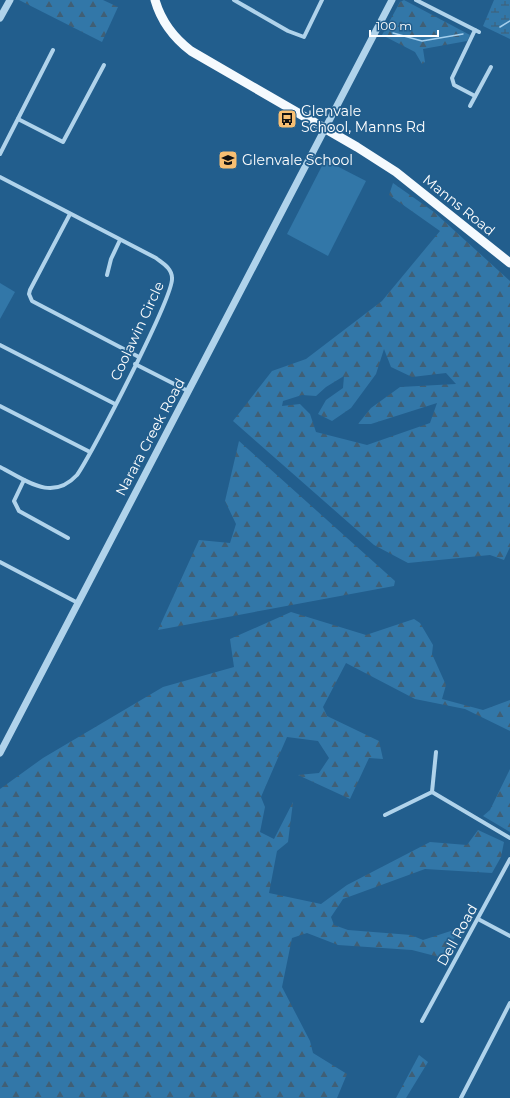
<svg xmlns="http://www.w3.org/2000/svg" width="510" height="1098" font-family="Montserrat,sans-serif">
<style>
.forest{fill:url(#forest-firs);fill-rule:evenodd}
.wetland{fill:url(#wetland-marsh)}
.park{fill:#3277a8}
.lines{fill:none;stroke-linecap:round;stroke-linejoin:round}
.stream{stroke:#a4cfed;stroke-width:1.5}
.minor{stroke:#b0d3eb;stroke-width:4}
.tertiary{stroke:#b0d3eb;stroke-width:7}
.primary{stroke:#f5fafe;stroke-width:9}
.labels{text-anchor:middle;dominant-baseline:central;stroke-width:3.5;stroke-linejoin:round;paint-order:stroke}
.poi-label{font-size:14px;fill:#fff;stroke:#225e8d;text-anchor:start}
.street-label{font-size:14px;fill:#fff;stroke:#225e8d}
</style>
<defs>
<pattern id="forest-firs" width="22" height="20" patternUnits="userSpaceOnUse"><rect width="22" height="20" fill="#3277a8"/><path d="M5 1l3.5 6h-7zM16 11l3.5 6h-7z" fill="#405f75"/></pattern>
<pattern id="wetland-marsh" width="20" height="14" patternUnits="userSpaceOnUse"><rect width="20" height="14" fill="#3277a8"/><path d="M1 5h8M5 5V1M11 12h8M15 12V8" fill="none" stroke="#405f75"/></pattern>
</defs>
<rect width="100%" height="100%" fill="#225e8d"/>
<g class="forest">
<polygon points="19,0 103,0 118,7 102,42"/>
<polygon points="404,0 470,35 467,41 423,49 425,62 422,64 415,52 382,35 400,2"/>
<path d="M393 183 434 212 510 281V547L504 560 490 555 408 563 374 545 233 421 272 371 306 359 382 301 440 231 389 195ZM384 349 391 367 412 377 446 373 456 384 400 387 371 408 358 424H371L437 403 430 423 367 445 316 432 310 414 300 404 282 406 283 401 302 395 316 396 326 387 344 376 343 388 326 400 318 414 332 421 351 408 376 374Z"/>
<polygon points="239,441 395,581 394,586 158,630 199,540 230,543 236,524 225,501"/>
<polygon points="291,612 366,635 414,619 420,623 433,645 432,654 446,685 442,699 483,710 510,700 510,731 465,709 415,699 346,663 323,707 327,716 379,741 383,759 369,758 350,799 298,775 319,773 329,758 318,741 287,737 261,797 265,807 260,832 274,839 293,802 288,842 277,851 269,893 321,904 347,885 430,842 467,845 478,830 504,842 501,857 492,873 425,869 343,899 331,917 334,925 348,930 411,935 423,940 460,928 443,958 412,950 338,945 307,933 292,938 282,987 310,1041 313,1053 347,1074 337,1098 0,1098 0,789 43,758 163,687 234,667 230,639"/>
<polygon points="510,769 510,832 483,816 490,810"/>
<polygon points="419,1055 428,1062 406,1098 396,1098"/>
</g>
<polygon class="wetland" points="494,0 510,0 510,39 483,26"/>
<g class="park">
<polygon points="325,160 366,181 328,256 287,234"/>
<polygon points="0,283 15,292 0,319"/>
</g>
<g class="lines">
<g class="stream">
<polyline points="500,27 510,21"/>
<polyline points="393,33 422,41 463,34"/>
</g>
<g class="minor">
<polyline points="234,0 288,31 304,37 322,0"/>
<polyline points="416,0 479,32"/>
<polyline points="475,96 454,85 452,78 475,30"/>
<polyline points="470,106 491,67"/>
<polyline points="18,119 63,142 104,65"/>
<polyline points="0,154 53,50"/>
<path d="M0 177 156 258C162 263 172 268 172 278 174 295 92 454 77 475 52 502 27 481 0 467"/>
<polyline points="70,214 30,290 29,294 32,301 139,357"/>
<polyline points="107,275 111,259 120,240"/>
<polyline points="0,345 115,404"/>
<polyline points="135,364 188,391"/>
<polyline points="0,406 90,452"/>
<polyline points="24,480 14,501 19,511 68,538"/>
<polyline points="0,562 78,603"/>
<polyline points="432,792 436,752"/>
<polyline points="385,815 432,792 510,838"/>
<polyline points="478,919 510,936"/>
<polyline points="422,1021 510,859"/>
<polyline points="461,1098 510,1003"/>
</g>
<g class="tertiary">
<polyline points="0,18 10,0"/>
<polyline points="0,753 392,0"/>
</g>
<path class="primary" d="M155 0C161 21 174 38 191 51L357 147 396 172 510 263"/>
</g>
<defs>
<symbol id="bus-square" viewBox="-11 -11 22 22"><rect x="-9" y="-9" width="18" height="18" rx="4" fill="#f8bf72" stroke="#225e8d"/><path d="M-5-6H5V4H4V6H2V4H-2V6H-4V4H-5ZM-3.5-4V0h7V-4ZM-3.5 1.2v1.5H-2V1.2ZM2 1.2v1.5H3.5V1.2Z" fill="#111"/></symbol>
<symbol id="school-square" viewBox="-11 -11 22 22"><rect x="-9" y="-9" width="18" height="18" rx="4" fill="#f8bf72" stroke="#225e8d"/><path d="M0-5L7-2L0 1L-7-2ZM-4 1L0 2.5L4 1V4Q0 6-4 4Z" fill="#111"/></symbol>
</defs>
<g fill-rule="evenodd">
<use href="#bus-square" x="276" y="108" width="22" height="22"/>
<use href="#school-square" x="217" y="149" width="22" height="22"/>
</g>
<g class="labels">
<g class="poi-label">
<text x="301" y="111">Glenvale<tspan x="301" dy="16">School, Manns Rd</tspan></text>
<text x="242" y="160">Glenvale School</text>
</g>
<g class="street-label">
<text transform="translate(459 205) rotate(39)">Manns Road</text>
<text transform="translate(137 331) rotate(-65)">Coolawin Circle</text>
<text transform="translate(150 437) rotate(-62)">Narara Creek Road</text>
<text transform="translate(457 935) rotate(-61)">Dell Road</text>
</g>
</g>
<path d="M370 30v6h68v-6" fill="none" stroke="#ffffff" stroke-width="2"/>
<text x="376" y="30" font-size="12" fill="#ffffff" stroke="#225e8d" stroke-width="3" paint-order="stroke">100 m</text>
</svg>
